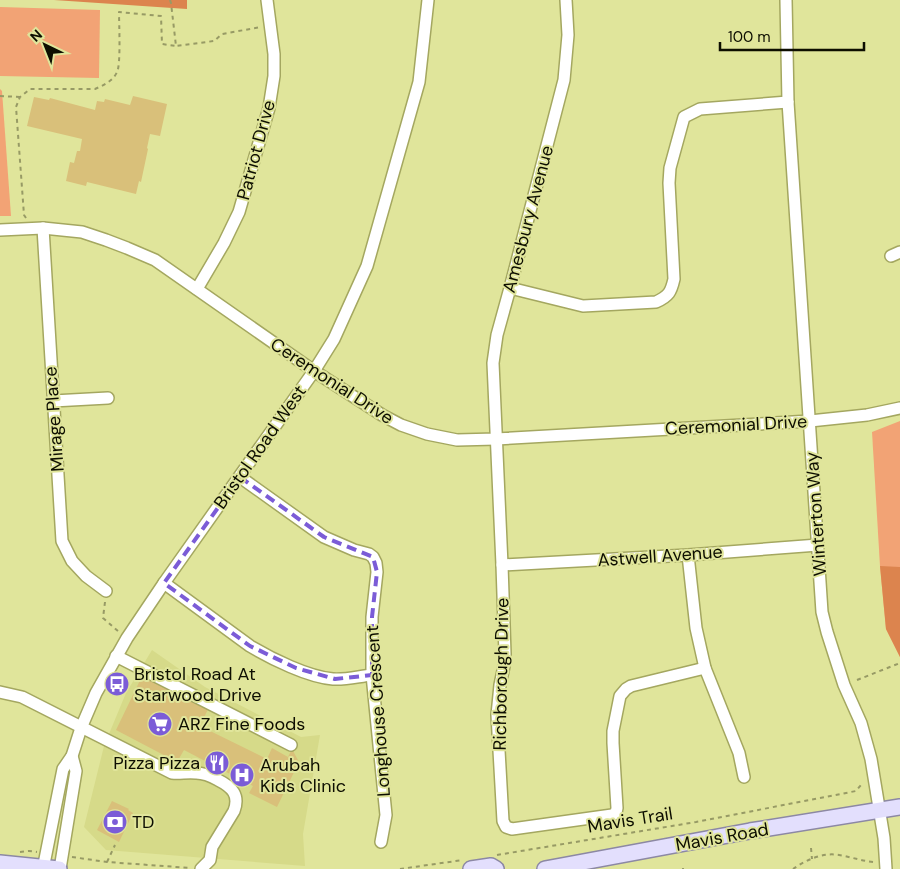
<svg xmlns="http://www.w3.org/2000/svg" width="900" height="869" font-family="'DM Sans',sans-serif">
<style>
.built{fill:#d6da89}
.green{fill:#f2a375}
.forest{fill:#dc844e}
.building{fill:#d9c07a}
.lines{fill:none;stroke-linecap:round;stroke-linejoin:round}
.minor-casing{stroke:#a4a760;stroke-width:14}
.major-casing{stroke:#8c88a4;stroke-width:18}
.path{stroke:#979a65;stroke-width:2;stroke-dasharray:4 4;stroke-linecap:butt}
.minor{stroke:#fff;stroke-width:11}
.major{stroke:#e3dffd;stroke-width:15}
.marked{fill:none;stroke:#7b5cd7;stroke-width:4;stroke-dasharray:10 6;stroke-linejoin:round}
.labels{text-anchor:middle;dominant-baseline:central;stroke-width:4;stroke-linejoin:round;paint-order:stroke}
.street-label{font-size:18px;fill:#0d0e00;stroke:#e0e59b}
.poi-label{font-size:18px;fill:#0d0e00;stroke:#e0e59b;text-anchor:start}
</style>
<rect width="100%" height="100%" fill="#e0e59b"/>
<polygon class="built" points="152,650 205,687 301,737 320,735 303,834 305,866 106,850 84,827 104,746 126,693"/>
<g class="green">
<polygon points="0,7 100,10 99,78 0,76"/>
<polygon points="0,89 2,91 11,216 0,216"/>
<polygon points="900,421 900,657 886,629 880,566 872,432"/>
</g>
<g class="forest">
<polygon points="54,0 187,0 187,9"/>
<polygon points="880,566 900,567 900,657 886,629"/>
</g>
<g class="building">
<polygon points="133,96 167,104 160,136 150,134 147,148 148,149 141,182 139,181 136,194 87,182 86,186 66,181 70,162 74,163 77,151 80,151 82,139 27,126 34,97 49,100 50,98 95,110 97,101 104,102 105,99 130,105"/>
<polygon points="144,672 210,705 200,726 267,759 272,748 288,757 292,749 299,762 277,807 249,793 253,786 184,750 177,762 116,730"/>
<polygon points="112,801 129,809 128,810 133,813 119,842 97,830"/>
</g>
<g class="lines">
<defs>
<g id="minor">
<polyline points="566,0 568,35 564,80 510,288 497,335 493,363 502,565 505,654 504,666 500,685 497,715 503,821 506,827 512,829 612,815 616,813 617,808 613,743 613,731 620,696 626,689 631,686 705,668"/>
<polyline points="786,0 788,102 822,612 827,632 844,685 861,723 871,759 884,838 886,869"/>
<polyline points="43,228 62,541 72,561 86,576 106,591"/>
<polyline points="0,230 43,228 82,232 106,240 127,248 155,260 314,371 382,415 401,425 427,434 457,440 496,439 810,421 867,415 900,408"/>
<polyline points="891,256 900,252"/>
<path d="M510 288 583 306 656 302C669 296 671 292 674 279L669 183 670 168 684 117 700 109 788 102"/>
<polyline points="197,289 224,243 239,212 269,108 274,76 274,54 267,0"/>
<polyline points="53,401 108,398"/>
<polyline points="240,477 324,537 354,550 369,554 373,557 376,563 377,572 372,617 372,675 386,815 381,842"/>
<polyline points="688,555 696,628 705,668 739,753 744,777"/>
<polyline points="502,565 688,555 818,545"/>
<path d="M164 583 250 646C272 659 308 677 333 679 346 680 360 676 372 675"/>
<polyline points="116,656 291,745"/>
<path d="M0 692 22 697 172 773C180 774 187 772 196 773 204 773 211 776 218 780 232 787 240 795 234 811L212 847 210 860 201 869"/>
<polyline points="43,869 63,769 72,756 81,728 96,693 127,638 164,583 314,371 334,339 367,266 419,82 428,0"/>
<polyline points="60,869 76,771 72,756"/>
</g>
<g id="major">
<polyline points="0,863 59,869"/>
<polyline points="471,869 491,866 496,869"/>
<polyline points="545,869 750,831 900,807"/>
</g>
</defs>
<use href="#minor" class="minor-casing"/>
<use href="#major" class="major-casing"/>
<g class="path">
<polyline points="170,0 171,3 176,46 214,41 222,34 261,27"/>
<polyline points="0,96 20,97"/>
<path d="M26 218 24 215 16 107 20 97 30 89H95C104 85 113 81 117 72 121 65 119 23 119 12L161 16 162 44 176 46"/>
<polyline points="105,602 103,618 119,632"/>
<polyline points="857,680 900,663"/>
<polyline points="811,848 812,859"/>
<polyline points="20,852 29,851 37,852"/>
<polyline points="497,855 696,822 856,791 861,785"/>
<polyline points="72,857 107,862 191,868"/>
<polyline points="107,862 115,845"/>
<polyline points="683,868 683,869"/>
<polyline points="400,869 463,860"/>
<path d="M793 869C806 860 823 852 839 855 851 857 862 861 874 862"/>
</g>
<use href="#minor" class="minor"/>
<use href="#major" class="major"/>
</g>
<path class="marked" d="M240 477 324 537 373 557 377 572 372 617V675L335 679 296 668 250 646 164 583Z"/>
<defs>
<symbol id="bus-disc" viewBox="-11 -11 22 22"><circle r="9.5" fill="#7b5cd7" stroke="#e0e59b"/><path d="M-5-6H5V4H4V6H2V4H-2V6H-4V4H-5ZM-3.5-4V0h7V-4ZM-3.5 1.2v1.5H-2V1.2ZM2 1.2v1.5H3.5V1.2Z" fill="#fff"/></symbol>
<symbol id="supermarket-disc" viewBox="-11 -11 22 22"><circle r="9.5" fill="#7b5cd7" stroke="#e0e59b"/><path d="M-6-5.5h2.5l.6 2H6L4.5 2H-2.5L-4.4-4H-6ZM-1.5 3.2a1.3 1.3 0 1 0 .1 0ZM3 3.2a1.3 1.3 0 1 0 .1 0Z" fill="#fff"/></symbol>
<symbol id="restaurant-disc" viewBox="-11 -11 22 22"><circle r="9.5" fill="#7b5cd7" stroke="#e0e59b"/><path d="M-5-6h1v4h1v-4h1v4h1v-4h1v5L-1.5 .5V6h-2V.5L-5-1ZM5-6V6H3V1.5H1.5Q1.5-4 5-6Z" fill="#fff"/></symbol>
<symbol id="hospital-disc" viewBox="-11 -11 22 22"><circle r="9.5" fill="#7b5cd7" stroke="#e0e59b"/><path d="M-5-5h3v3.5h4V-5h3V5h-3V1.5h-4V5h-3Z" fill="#fff"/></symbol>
<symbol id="bank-disc" viewBox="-11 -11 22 22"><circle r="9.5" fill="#7b5cd7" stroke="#e0e59b"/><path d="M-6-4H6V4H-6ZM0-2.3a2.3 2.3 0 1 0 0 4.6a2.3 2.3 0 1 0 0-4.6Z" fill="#fff"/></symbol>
</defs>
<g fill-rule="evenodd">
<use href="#bus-disc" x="103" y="670" width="28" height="28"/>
<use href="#supermarket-disc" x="146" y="710" width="28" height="28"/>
<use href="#restaurant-disc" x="203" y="749" width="28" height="28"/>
<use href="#hospital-disc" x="228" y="761" width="28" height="28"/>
<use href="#bank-disc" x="101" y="808" width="28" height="28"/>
</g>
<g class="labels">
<g class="street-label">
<text transform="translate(256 150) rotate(-75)">Patriot Drive</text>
<text transform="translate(528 219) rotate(-75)">Amesbury Avenue</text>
<text transform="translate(332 381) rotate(33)">Ceremonial Drive</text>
<text transform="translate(54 419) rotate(-94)">Mirage Place</text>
<text transform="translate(736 425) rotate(-3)">Ceremonial Drive</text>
<text transform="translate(260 447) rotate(-55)">Bristol Road West</text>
<text transform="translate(816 514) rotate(-94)">Winterton Way</text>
<text transform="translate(660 556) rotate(-4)">Astwell Avenue</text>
<text transform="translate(501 674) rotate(-89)">Richborough Drive</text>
<text transform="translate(378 711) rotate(-94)">Longhouse Crescent</text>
<text transform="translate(630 820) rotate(-9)">Mavis Trail</text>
<text transform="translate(722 837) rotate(-10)">Mavis Road</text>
</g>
<g class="poi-label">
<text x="134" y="674">Bristol Road At<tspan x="134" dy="21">Starwood Drive</tspan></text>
<text x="178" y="724">ARZ Fine Foods</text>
<text x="200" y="763" text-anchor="end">Pizza Pizza</text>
<text x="260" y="765">Arubah<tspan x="260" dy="21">Kids Clinic</tspan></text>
<text x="132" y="822">TD</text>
</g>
</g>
<g transform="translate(45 45) rotate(317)" stroke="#e0e59b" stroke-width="4" paint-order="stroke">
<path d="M0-4L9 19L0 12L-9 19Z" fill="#0d0e00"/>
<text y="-8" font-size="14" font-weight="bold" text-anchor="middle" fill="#0d0e00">N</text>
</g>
<path d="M720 42v8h144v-8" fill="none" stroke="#0d0e00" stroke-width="2.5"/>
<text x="728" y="42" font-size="15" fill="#0d0e00" stroke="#e0e59b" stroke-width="4" paint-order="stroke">100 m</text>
</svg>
